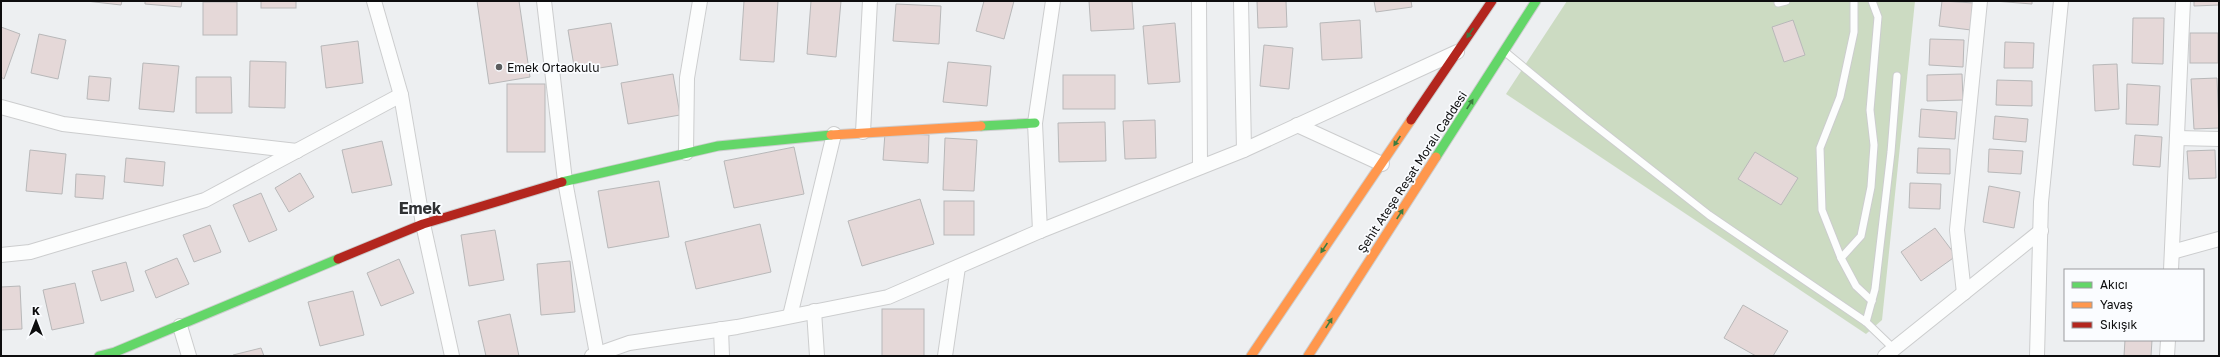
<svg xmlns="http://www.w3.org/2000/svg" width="2220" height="357" font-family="'Golos Text',sans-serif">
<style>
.green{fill:#ccdbc2}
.building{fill:#e5d8d8;stroke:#b8b8b9}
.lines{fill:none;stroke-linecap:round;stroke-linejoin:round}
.lane-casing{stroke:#cccdce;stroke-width:9}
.street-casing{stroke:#cccdce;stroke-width:16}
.fast-casing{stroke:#cccdce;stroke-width:11}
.slow-casing{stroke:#cccdce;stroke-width:11}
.jam-casing{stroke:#cccdce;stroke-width:11}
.lane{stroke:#fcfdfd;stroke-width:7}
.street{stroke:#fcfdfd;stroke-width:14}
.fast{stroke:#63d668;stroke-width:9}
.slow{stroke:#ff974d;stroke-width:9}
.jam{stroke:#b3261e;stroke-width:9}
.oneway{fill:#3c7c40}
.poi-dot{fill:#5b5c5d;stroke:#fafcff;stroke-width:1.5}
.labels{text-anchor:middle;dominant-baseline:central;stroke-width:3.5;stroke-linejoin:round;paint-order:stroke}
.poi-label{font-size:12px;fill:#0d0d0e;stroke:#fafcff;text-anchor:start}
.street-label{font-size:12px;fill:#0d0d0e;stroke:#fafcff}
.district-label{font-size:16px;font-weight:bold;fill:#2f3133;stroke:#fafcff}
</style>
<rect width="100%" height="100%" fill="#edeff1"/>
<polygon class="green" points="1567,1 1915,1 1882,320 1866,334 1506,94"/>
<g class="building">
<polygon points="86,1 122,1 121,5"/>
<polygon points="145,1 182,1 181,7 145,4"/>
<rect x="261" y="1" width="35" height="7"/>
<polygon points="477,1 519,1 530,77 489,84"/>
<polygon points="744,1 778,1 774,62 740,60"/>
<polygon points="811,1 841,1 836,57 807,54"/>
<polygon points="984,1 1014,1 1004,39 976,31"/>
<polygon points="1089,1 1132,1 1134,29 1091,31"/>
<polygon points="1257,1 1286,1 1287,27 1258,28"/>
<polygon points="1374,1 1411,1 1412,7 1376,12"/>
<polygon points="1942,1 1974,3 1971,30 1939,26"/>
<polygon points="1994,1 2032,1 2032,4"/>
<polygon points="2194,1 2219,1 2219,5 2194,6"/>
<rect x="203" y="2" width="34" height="33"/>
<polygon points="896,4 941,6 939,44 893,41"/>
<polygon points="2133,18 2164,18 2163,64 2132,63"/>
<polygon points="1360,20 1362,58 1322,60 1320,23"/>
<polygon points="1793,20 1805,55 1784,62 1772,27"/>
<polygon points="611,23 618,65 575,72 568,30"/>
<polygon points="1175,23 1180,82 1148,84 1143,26"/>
<polygon points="1,27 20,34 4,79 1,77"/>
<rect x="2190" y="33" width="28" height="30"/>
<polygon points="39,34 66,40 58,79 31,73"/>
<polygon points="1930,39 1964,40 1963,67 1929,65"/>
<polygon points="358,41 363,83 326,88 321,46"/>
<polygon points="2005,42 2034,43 2033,68 2004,68"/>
<polygon points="1264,45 1293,48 1289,89 1260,86"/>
<polygon points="250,61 286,62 285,108 249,107"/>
<polygon points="948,62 991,66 987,106 943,102"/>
<polygon points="143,63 179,66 174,112 139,109"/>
<polygon points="2117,64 2119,109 2095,111 2093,65"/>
<polygon points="673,74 680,115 628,124 621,83"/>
<polygon points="1962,74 1963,100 1927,101 1927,75"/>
<rect x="1063" y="75" width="52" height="34"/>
<polygon points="89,76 111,78 109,101 87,99"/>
<polygon points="196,77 231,77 232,113 196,113"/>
<polygon points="2217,78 2219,128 2194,129 2191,79"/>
<polygon points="1997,80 2032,81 2032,106 1996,105"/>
<rect x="507" y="84" width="38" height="68"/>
<polygon points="2127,84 2160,86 2158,125 2126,124"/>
<polygon points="1921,109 1957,112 1955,139 1919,137"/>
<polygon points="1995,116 2028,119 2026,142 1993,139"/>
<polygon points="1155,120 1156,158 1125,159 1123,121"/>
<polygon points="1105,122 1106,161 1059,162 1058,123"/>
<polygon points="885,133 929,135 928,163 883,160"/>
<polygon points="2135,135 2162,137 2160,167 2133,165"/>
<polygon points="945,138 977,140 974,191 943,190"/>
<polygon points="382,141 392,185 352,193 342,150"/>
<polygon points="794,147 804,194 734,208 724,161"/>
<polygon points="1918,148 1950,149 1950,174 1917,173"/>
<polygon points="1989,149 2023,151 2021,174 1988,172"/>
<polygon points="30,150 66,154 62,194 26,191"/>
<polygon points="2215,150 2216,178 2189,179 2187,151"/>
<polygon points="1755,152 1798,178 1781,205 1738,179"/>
<polygon points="126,158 165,162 163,186 124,182"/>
<polygon points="300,173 314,197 289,212 275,188"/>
<polygon points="76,174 105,176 103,199 75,197"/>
<polygon points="659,181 669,237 608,248 598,191"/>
<polygon points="1910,183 1941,184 1940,209 1909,208"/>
<polygon points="1989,186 2020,192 2014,228 1983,222"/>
<polygon points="261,193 277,230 249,242 233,205"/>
<polygon points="920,199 934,244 862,266 848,221"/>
<rect x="944" y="201" width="30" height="34"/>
<polygon points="760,224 771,272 696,289 685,242"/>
<polygon points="210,225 221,252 194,262 183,235"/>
<polygon points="1935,228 1956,256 1921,281 1901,252"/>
<polygon points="495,230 504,280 469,286 461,235"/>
<polygon points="177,258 189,284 156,298 145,271"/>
<polygon points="399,259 414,293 381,306 367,273"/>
<polygon points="570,261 575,312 541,315 537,264"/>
<polygon points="126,262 134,291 101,301 92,271"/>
<polygon points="75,283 84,323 52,330 43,290"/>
<polygon points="20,286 22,329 1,330 1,287"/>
<polygon points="353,291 364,335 320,346 308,302"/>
<polygon points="1743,305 1788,331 1773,356 1756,356 1724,338"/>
<rect x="882" y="309" width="42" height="47"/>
<polygon points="510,314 519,356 486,356 478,321"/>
<polygon points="2125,340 2152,340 2151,356 2124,356"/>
<polygon points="261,348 264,356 233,356 233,355"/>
</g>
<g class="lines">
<defs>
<g id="lane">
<polyline points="1854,1 1854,32 1840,97 1820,148 1822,210 1841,258 1856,286 1872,301"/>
<polyline points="1778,3 1786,1"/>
<polyline points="1504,51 1584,117 1709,215 1866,322 1894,349"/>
<polyline points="1841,258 1861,236 1871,187 1874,145 1870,110 1878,17 1872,1"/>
<polyline points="1866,322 1875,289 1891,152 1897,76"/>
</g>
<g id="street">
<polyline points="374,1 401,95 423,224 452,356"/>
<polyline points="544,1 565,181 597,354"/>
<polyline points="1199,1 1200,167"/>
<polyline points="1241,1 1244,150"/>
<polyline points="1,107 63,124 297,151"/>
<polyline points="1297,125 1382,164"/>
<polyline points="863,132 870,1"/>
<polyline points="2177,138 2219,139"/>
<polyline points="686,153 687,78 700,1"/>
<polyline points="1040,231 1035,123 1053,1"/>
<polyline points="2172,252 2219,239"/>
<polyline points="1,255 30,252 205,200 401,95"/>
<polyline points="2171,270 2183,1"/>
<polyline points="1964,293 1957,230 1980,1"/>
<polyline points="814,311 817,356"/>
<polyline points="790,316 834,134"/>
<polyline points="180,326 189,356"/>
<polyline points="721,329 722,356"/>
<polyline points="592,356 629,343 737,327 888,297 1040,231 1244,150 1457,52"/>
<polyline points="945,356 958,267"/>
<polyline points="1885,356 2041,231"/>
<polyline points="2037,356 2041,202 2061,1"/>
<polyline points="2167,356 2168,340"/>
</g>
<g id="fast">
<polyline points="981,126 1035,123"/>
<polyline points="1436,157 1536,1"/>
<polyline points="562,182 718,146 831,135"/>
<polyline points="99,356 115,352 338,259"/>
</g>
<g id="slow">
<polyline points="831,135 981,126"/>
<polyline points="1251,356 1411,120"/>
<polyline points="1308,356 1436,157"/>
</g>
<g id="jam">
<polyline points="1411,120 1492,1"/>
<polyline points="338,259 423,224 562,182"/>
</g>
</defs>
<use href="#lane" class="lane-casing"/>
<use href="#street" class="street-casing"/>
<use href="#fast" class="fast-casing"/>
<use href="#slow" class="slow-casing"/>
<use href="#jam" class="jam-casing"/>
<use href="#lane" class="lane"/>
<use href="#street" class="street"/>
<use href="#fast" class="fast"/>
<use href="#slow" class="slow"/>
<use href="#jam" class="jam"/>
</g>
<defs><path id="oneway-solid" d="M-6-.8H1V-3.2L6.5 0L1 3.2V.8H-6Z"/></defs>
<g class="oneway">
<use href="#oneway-solid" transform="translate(1470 33) rotate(124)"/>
<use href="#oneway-solid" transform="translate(1470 104) rotate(-57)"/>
<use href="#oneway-solid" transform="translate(1397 141) rotate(124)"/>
<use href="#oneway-solid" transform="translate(1400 214) rotate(-57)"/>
<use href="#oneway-solid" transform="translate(1324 248) rotate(124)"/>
<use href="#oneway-solid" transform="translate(1329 323) rotate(-57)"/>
</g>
<circle class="poi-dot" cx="499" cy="67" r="4"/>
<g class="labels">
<g class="poi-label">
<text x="507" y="67">Emek Ortaokulu</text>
</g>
<g class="street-label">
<text transform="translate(1412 172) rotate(-57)">Şehit Ateşe Reşat Moralı Caddesi</text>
</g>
<g class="district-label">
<text x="420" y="208">Emek</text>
</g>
</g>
<rect width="2220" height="357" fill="none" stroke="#0d0d0e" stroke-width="4"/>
<rect x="2064" y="269" width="140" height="72" fill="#fafcff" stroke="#9b9c9f"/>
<rect x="2072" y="282" width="20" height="6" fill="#63d668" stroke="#9b9c9f"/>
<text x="2100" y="289" font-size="12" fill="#0d0d0e">Akıcı</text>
<rect x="2072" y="302" width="20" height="6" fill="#ff974d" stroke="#9b9c9f"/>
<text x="2100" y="309" font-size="12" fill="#0d0d0e">Yavaş</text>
<rect x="2072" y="322" width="20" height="6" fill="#b3261e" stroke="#9b9c9f"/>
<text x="2100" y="329" font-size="12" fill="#0d0d0e">Sıkışık</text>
<g transform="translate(36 321)" stroke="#fafcff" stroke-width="3" paint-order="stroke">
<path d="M0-3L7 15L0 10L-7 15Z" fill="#0d0d0e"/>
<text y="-6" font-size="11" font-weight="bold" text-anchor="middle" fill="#0d0d0e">K</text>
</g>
</svg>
